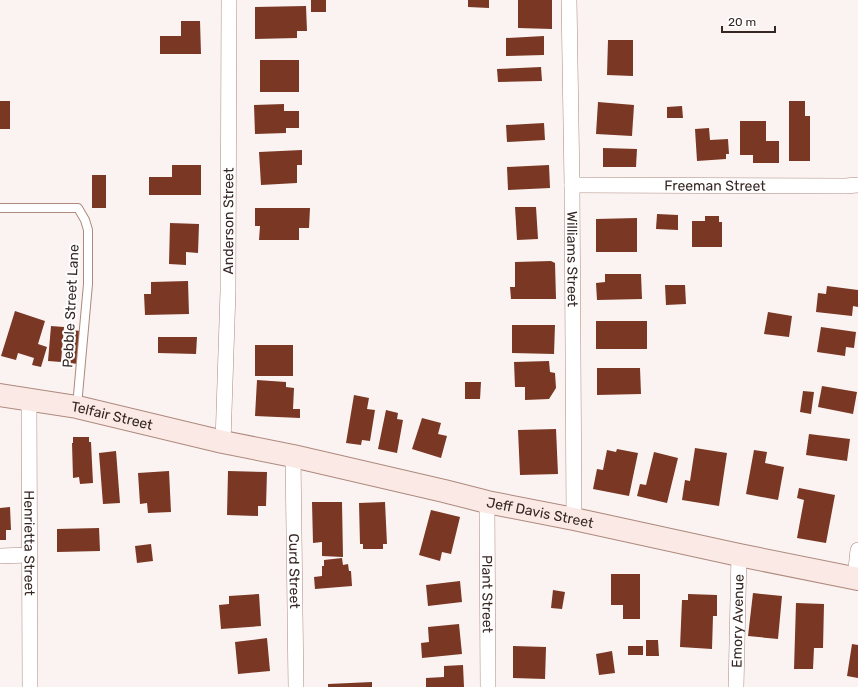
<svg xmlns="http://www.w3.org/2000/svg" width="858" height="687" font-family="Rubik,sans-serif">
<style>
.building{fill:#793724}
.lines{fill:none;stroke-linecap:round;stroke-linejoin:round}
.lane-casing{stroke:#ae897e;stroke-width:10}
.street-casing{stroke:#ae897e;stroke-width:16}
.secondary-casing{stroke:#ae897e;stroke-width:24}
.lane{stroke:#fff;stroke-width:8}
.street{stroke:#fff;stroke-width:15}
.secondary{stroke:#fae9e4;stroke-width:22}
.labels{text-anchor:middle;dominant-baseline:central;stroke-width:4;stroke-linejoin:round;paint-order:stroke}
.street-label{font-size:14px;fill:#362723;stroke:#fff}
</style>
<rect width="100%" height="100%" fill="#fbf3f1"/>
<g class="building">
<rect x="311" y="0" width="15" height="12"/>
<polygon points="468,0 489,0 489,8 468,7"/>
<polygon points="518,0 552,0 552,29 518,28"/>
<polygon points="306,6 307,31 297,31 297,38 255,39 255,7"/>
<polygon points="181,21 200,21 201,54 160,54 160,36 181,36"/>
<polygon points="544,36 544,55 506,56 506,38"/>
<polygon points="608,40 633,40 633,76 607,75"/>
<rect x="260" y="60" width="39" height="32"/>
<polygon points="541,67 542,81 498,82 497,69"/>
<rect x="0" y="101" width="10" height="28"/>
<polygon points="789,101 805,101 805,116 810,116 810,161 789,161"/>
<polygon points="598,102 634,105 632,136 596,134"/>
<polygon points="284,104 284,111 299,111 299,128 286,128 286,133 255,134 254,105"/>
<polygon points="682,106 683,118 667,118 667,107"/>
<polygon points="740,121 766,121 766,141 779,141 779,163 753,163 753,155 740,155"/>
<polygon points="544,123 545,140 507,142 506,125"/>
<polygon points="709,128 710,140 728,139 729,154 726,154 726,159 697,161 695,129"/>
<polygon points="603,148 637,149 636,167 603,167"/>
<polygon points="302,150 302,165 297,165 297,183 261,185 259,152"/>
<polygon points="172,165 201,165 201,195 149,195 149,177 172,177"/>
<polygon points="549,165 550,188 508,190 507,167"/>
<rect x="92" y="175" width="14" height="33"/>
<polygon points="515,207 536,207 538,239 517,240"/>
<polygon points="255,208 310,208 309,228 299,228 299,240 259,240 260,226 255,226"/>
<polygon points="657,214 678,215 678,230 656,229"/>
<polygon points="705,216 719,216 719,222 722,222 722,247 692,247 692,221 705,221"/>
<polygon points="637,218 637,252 596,252 596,219"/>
<polygon points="170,223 199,224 198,253 186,252 186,265 169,264"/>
<polygon points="551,261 555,263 556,299 511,299 510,287 515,287 515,262"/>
<polygon points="605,274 641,274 642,299 597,300 596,283 605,282"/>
<polygon points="188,281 189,314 145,315 144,294 151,294 151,282"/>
<polygon points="665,285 685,285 686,304 666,305"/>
<polygon points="827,286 858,290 858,307 853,306 852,316 816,312 818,293 826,294"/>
<polygon points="15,311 45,321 38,344 47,347 41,367 32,365 34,358 18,353 16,360 1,356"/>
<polygon points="768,312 792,316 789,337 764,334"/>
<rect x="596" y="321" width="51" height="28"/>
<polygon points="512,325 555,325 554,354 512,353"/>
<polygon points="51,326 64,327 61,362 48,361"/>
<polygon points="821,327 856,332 854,348 846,347 845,356 817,352"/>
<polygon points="69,330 82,331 80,364 67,363"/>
<polygon points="158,337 197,337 196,354 158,353"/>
<rect x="255" y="345" width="38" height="31"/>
<polygon points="549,361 550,372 555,373 556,388 549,399 525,400 525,387 515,387 514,362"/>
<polygon points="597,368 640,368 641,394 597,395"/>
<polygon points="257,380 286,382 286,387 294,388 293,409 300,409 300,418 255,416"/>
<polygon points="465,382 481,382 480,399 465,399"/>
<polygon points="822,386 857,392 853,414 818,407"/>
<polygon points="803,391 814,392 811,414 800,412"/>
<polygon points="354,395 369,398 367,409 375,410 370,441 362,440 361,445 346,443"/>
<polygon points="386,410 398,413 397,419 403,420 397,453 378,449"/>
<polygon points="422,418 441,423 438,434 447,436 441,458 412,449"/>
<polygon points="556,429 558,474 520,475 518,430"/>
<polygon points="809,434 850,439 847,461 806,455"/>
<polygon points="73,437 89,437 89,442 91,442 93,483 80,484 79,477 73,478 72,443 73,443"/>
<polygon points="695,448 727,453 719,506 682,500 685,480 690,481"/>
<polygon points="617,449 638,453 629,496 593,489 597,469 603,470 607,450 616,452"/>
<polygon points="754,450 767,452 765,463 784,467 778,500 746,494"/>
<polygon points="116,451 120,503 103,504 99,453"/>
<polygon points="654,452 678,458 667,503 637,496 640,484 646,485"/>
<polygon points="169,471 171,512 148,513 147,503 140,504 138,473"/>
<polygon points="228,471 267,472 266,506 258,506 258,516 227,515"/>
<polygon points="799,488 835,495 826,543 797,538 804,500 797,498"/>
<polygon points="312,502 342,502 343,557 322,556 322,542 313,543"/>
<polygon points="385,502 387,544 383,544 383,549 363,549 363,544 360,544 359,503"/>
<polygon points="10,507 11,530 6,530 6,540 0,540 0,508"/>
<polygon points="431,510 460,517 451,554 442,552 440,561 419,555"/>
<polygon points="99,528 100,551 57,552 57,529"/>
<polygon points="151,544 153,561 137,563 135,546"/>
<polygon points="342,558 343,565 348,564 349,571 351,571 352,586 315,589 314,577 322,576 322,566 324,566 324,560"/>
<polygon points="611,574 640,574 640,619 623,619 623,605 611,605"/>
<polygon points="460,581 462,602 428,606 426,585"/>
<polygon points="553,590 565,592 562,609 551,608"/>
<polygon points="753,593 782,596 778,639 748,636"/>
<polygon points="259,594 261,626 221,629 219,605 229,604 229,596"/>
<polygon points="688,594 717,595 717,616 713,616 712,649 680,647 682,600 688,600"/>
<polygon points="796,603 824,604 823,648 814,648 813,669 794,669"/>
<polygon points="459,624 462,654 422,658 421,643 429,642 428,627"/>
<polygon points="267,638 270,671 238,674 235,642"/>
<polygon points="646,640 658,640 659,656 646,656"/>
<polygon points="852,644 858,645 858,678 847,676"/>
<polygon points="513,646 546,647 545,679 513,678"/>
<rect x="628" y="646" width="15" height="9"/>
<polygon points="612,651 615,673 599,675 596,654"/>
<polygon points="463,665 464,687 426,687 426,678 444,677 444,666"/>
<polygon points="372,682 372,687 328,687 328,684"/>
</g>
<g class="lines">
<defs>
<polyline id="lane" points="0,208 78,208 85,220 88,230 88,284 77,406"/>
<g id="street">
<path id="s1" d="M569 0 572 185 574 519"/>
<path id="s2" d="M572 185 845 186 858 185"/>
<path id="s3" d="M29 399 30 687"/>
<path id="s4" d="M223 442 228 291 229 0"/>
<path id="s5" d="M293 456 296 687"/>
<path id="s6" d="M487 502 488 687"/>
<polyline points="0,556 29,555"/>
<polyline points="855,578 858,550"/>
<path id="s7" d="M736 687 739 555"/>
</g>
<g id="secondary">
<path id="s8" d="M0 395 77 407 223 442 293 456 444 491 487 502 574 519 739 555 858 579"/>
</g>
</defs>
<use href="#lane" class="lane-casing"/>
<use href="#street" class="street-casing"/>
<use href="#secondary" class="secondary-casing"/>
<use href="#lane" class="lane"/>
<use href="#street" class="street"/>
<use href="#secondary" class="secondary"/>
</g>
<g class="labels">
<g class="street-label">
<text stroke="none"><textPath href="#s2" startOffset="143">Freeman Street</textPath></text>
<text stroke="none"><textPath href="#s4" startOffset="221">Anderson Street</textPath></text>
<text stroke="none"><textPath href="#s1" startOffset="259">Williams Street</textPath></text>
<text transform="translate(71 306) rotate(-87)">Pebble Street Lane</text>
<text stroke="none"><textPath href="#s8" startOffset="114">Telfair Street</textPath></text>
<text stroke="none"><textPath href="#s8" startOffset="553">Jeff Davis Street</textPath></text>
<text stroke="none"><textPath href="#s3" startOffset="144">Henrietta Street</textPath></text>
<text stroke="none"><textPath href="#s5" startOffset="115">Curd Street</textPath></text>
<text stroke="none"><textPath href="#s6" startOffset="92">Plant Street</textPath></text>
<text stroke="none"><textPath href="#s7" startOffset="66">Emory Avenue</textPath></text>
</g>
</g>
<path d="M722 26v6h53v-6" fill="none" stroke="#362723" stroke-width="2"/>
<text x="728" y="26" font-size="12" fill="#362723" stroke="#ffffff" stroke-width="3" paint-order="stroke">20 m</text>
</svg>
